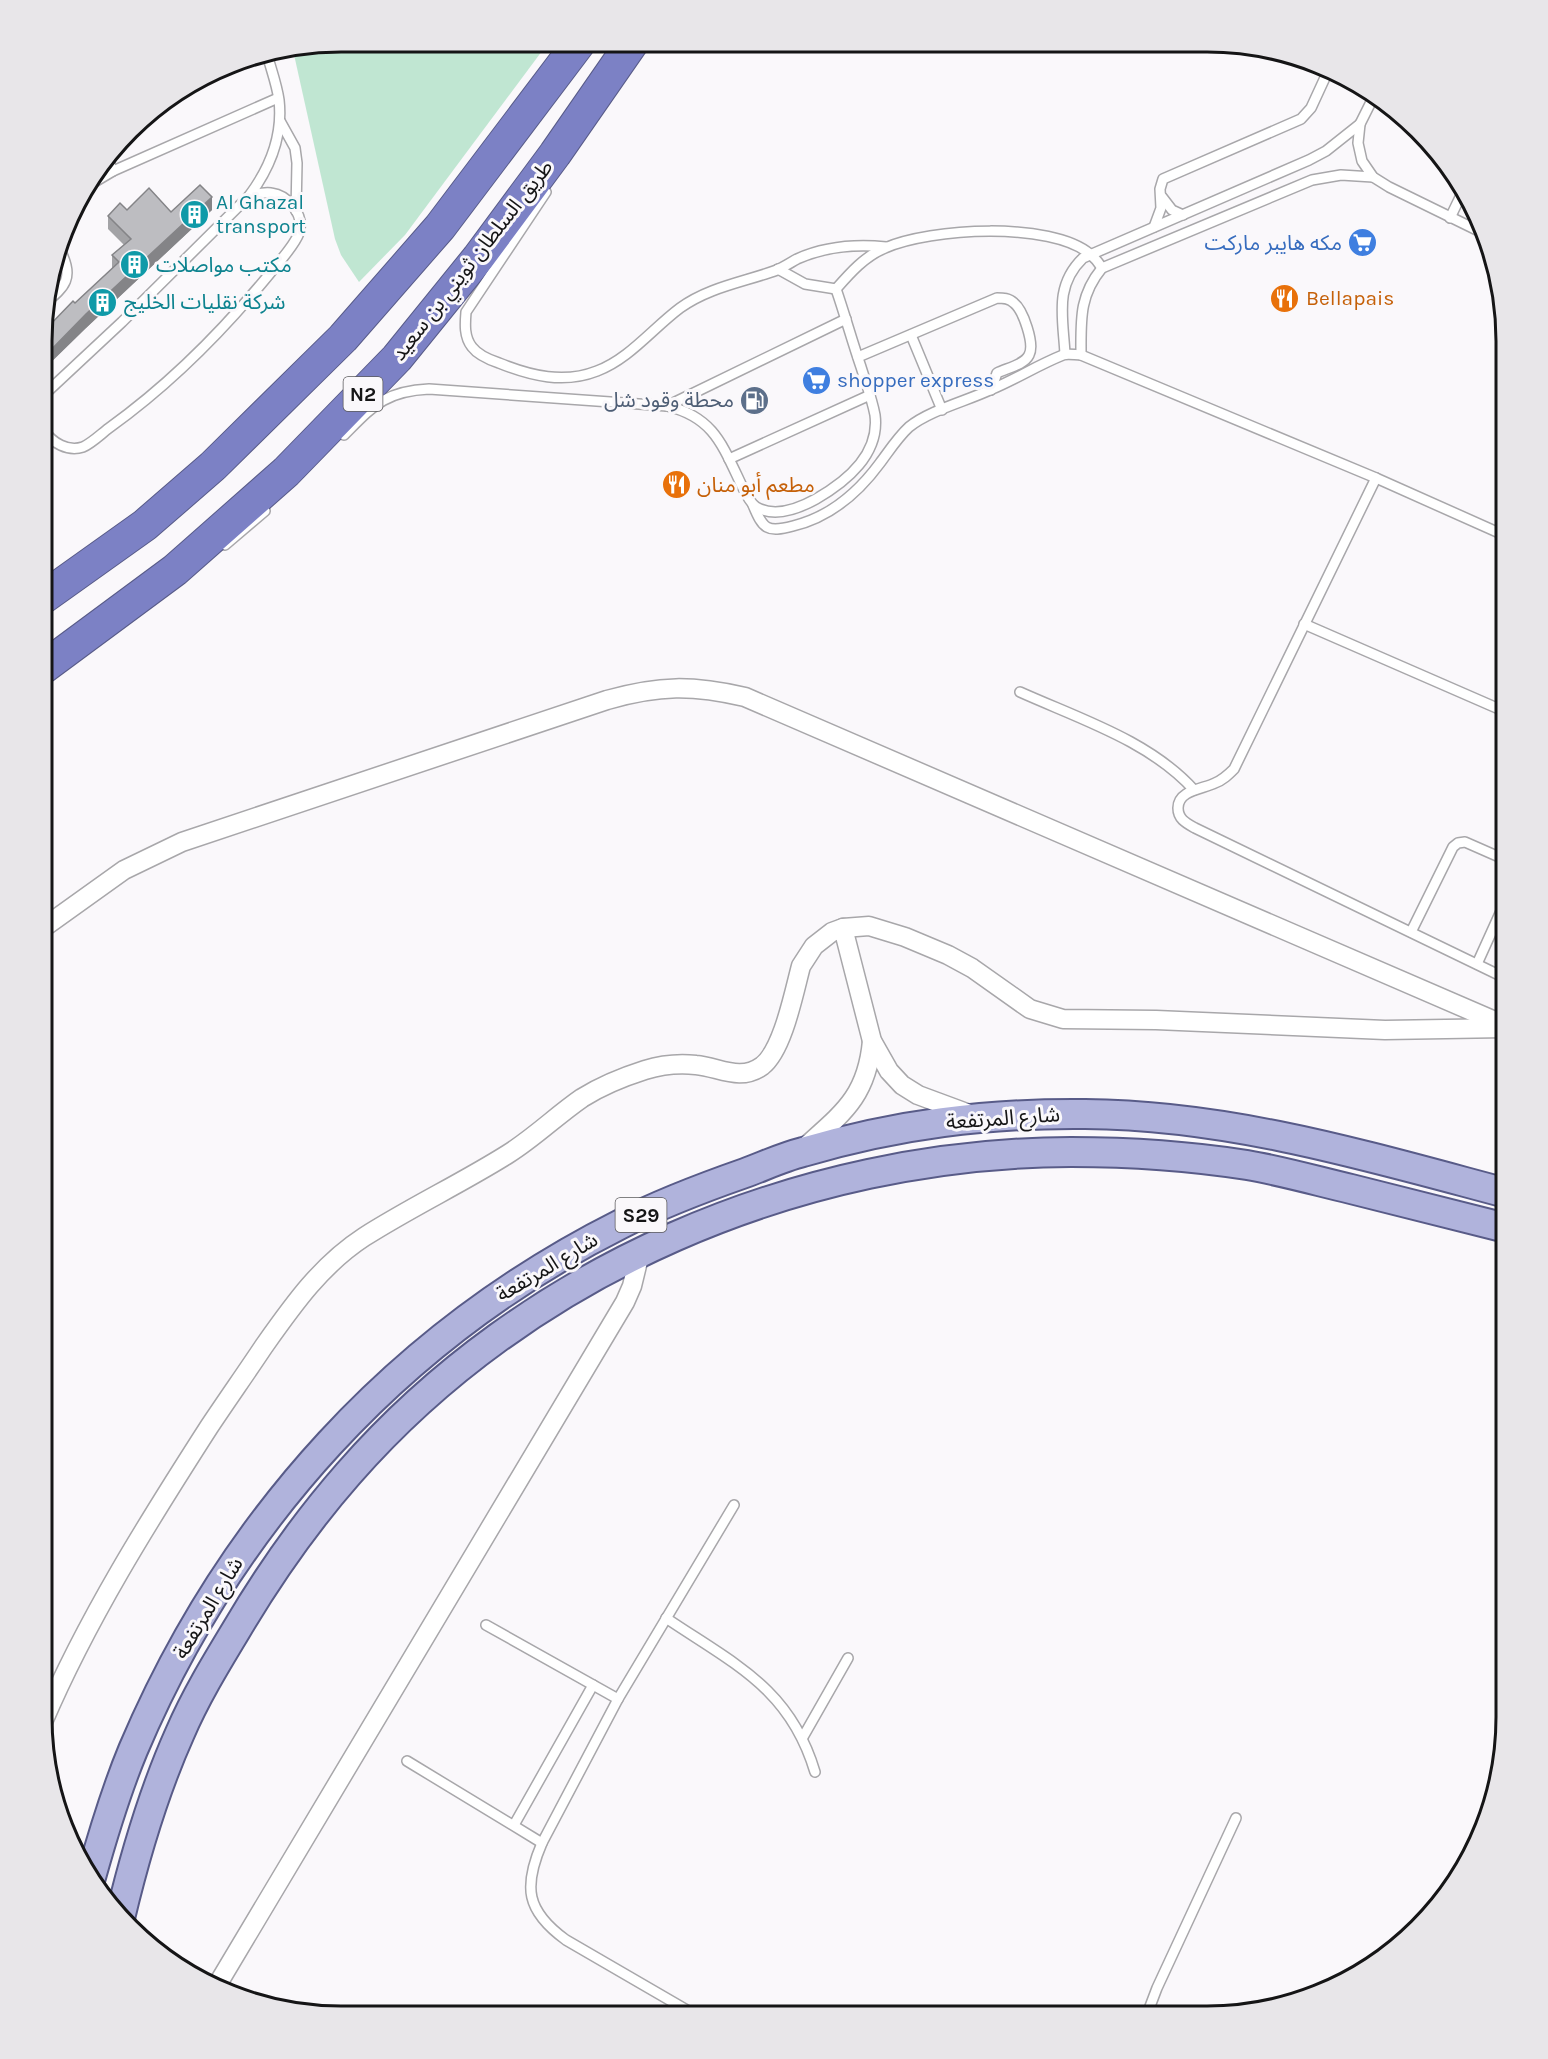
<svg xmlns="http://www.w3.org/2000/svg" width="1548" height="2059" font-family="Karla,'Noto Sans Arabic',sans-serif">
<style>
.green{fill:#c0e6d2}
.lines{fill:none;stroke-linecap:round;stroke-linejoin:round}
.lane-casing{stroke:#a8a7aa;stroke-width:12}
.street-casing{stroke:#a8a7aa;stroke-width:21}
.primary-casing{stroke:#585b88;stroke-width:32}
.highway-casing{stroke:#585b88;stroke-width:34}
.lane{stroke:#fff;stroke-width:9}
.street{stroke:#fff;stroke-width:18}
.primary{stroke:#b0b3dc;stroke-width:28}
.highway{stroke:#7c81c5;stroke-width:32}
.wall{fill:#a3a3a6}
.shaded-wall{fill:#848487}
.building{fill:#bdbdc1;stroke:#848487;stroke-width:1.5}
.labels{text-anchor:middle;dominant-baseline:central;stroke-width:6;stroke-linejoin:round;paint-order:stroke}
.shield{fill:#faf8fb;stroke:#5a595b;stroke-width:1.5}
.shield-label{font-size:20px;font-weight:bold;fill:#151516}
.culture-label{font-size:21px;fill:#0d838f;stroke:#faf8fb;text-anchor:start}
.shop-label{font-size:21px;fill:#366cbe;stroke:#faf8fb;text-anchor:end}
.street-label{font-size:21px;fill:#151516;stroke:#faf8fb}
.food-label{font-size:21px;fill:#c56008;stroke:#faf8fb;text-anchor:start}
.service-label{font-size:21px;fill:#4e5e75;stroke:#faf8fb;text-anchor:end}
.rim{fill:none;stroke:#151516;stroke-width:3}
</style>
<rect width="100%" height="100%" fill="#faf8fb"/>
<polygon class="green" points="341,42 548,43 405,235 359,282 341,255 335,239 293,50"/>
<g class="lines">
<defs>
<g id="lane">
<polyline points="1375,94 1360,124 1358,143 1362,161 1373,177 1389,187 1485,234"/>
<polyline points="280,121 295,148 297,163 296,211"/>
<polyline points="108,160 113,171"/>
<polyline points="86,187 113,171 278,98"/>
<path d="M546 192 466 312C465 324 464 337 472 347 478 355 490 360 499 363 531 376 564 384 597 371 629 359 652 329 680 308 709 287 744 282 777 270 784 267 790 263 797 259 826 246 856 244 886 247"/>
<path d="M249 196C270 168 283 135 279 100 277 85 271 69 267 54"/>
<polyline points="1162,197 1172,210 1183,215"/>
<polyline points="1450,218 1463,191"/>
<polyline points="1154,227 1161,208 1160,189 1163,179 1301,119 1311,108 1329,69"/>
<polyline points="778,269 805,284 836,289"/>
<path d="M836 289C850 273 865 256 885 248 930 228 1051 221 1090 254 1095 258 1099 263 1102 268"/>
<path d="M45 303C65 287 74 278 61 252"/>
<polyline points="911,335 942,410"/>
<path d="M1065 354C1063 317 1054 286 1083 258L1309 160 1326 151 1360 124"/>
<path d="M1081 355C1081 320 1079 296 1102 268L1312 180 1341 175 1373 177"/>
<path d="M858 357 997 298C1003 298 1009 298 1014 303 1023 310 1035 344 1029 355 1024 365 1007 368 997 373L991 390"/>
<polyline points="667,406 846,319"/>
<path d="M44 430C52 443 68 452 83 447 92 443 101 434 109 428 169 385 220 334 267 277 276 265 294 247 299 233 305 215 288 195 271 193 264 192 256 194 249 196L122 322 47 392 44 397"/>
<path d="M344 435C373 406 385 391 429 389L667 406C713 417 722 444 741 484 745 492 749 502 756 507 775 518 798 509 816 499 846 482 880 454 875 415 872 399 866 383 861 367 852 341 845 315 836 289"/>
<polyline points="729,459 870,395"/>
<path d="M1376 478 1234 769C1228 775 1223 780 1215 783 1203 789 1178 790 1178 808 1178 819 1186 823 1195 828L1501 976"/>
<path d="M753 505C763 529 767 533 793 526 830 517 858 493 880 463 889 451 898 437 909 427 930 410 967 401 992 389 1016 379 1038 365 1063 355 1068 353 1075 355 1081 355L1376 478 1506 536"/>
<polyline points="225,545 265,511"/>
<polyline points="1304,624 1506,712"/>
<path d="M1020 692C1080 719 1150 741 1194 790"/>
<polyline points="1411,932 1453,847 1458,843 1465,842 1506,860"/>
<polyline points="1477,964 1506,900"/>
<path d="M666 1618C734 1664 790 1688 815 1772"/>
<polyline points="486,1625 618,1699"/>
<polyline points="803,1737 848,1658"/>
<polyline points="407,1761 542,1843"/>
<polyline points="514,1825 593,1685"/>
<path d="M697 2016 566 1940C526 1911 523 1887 542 1843L618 1699 734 1505"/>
<polyline points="1146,2017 1157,1988 1236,1818"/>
</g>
<g id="street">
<path d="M43 928 124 870 182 842 607 700C660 685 692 685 745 697L1504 1025"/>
<polyline points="843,928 872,1041 889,1071 902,1085 918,1095 972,1115"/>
<path d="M805 1147C843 1113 867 1096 872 1041"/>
<path d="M43 1722C87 1619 148 1522 209 1427 227 1400 246 1373 264 1346 293 1305 321 1265 364 1237 411 1207 462 1183 508 1154 535 1137 556 1116 582 1098 601 1086 623 1077 645 1070 661 1065 678 1063 696 1065 719 1067 740 1082 762 1066 783 1050 794 992 801 966L814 946 832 932 843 928 869 926 905 937 948 955 972 968 1030 1009 1063 1019 1156 1020 1385 1030 1506 1028"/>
<polyline points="216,1987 625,1302 632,1286 640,1253"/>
</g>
<g id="primary">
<path d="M91 1877C103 1834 116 1791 133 1750 230 1521 398 1336 621 1224 660 1204 702 1188 745 1173 764 1166 783 1157 803 1152 898 1124 987 1113 1085 1114 1230 1115 1367 1156 1506 1193"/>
<path d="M120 1918C135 1855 153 1793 180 1733 195 1698 215 1665 235 1632 268 1576 305 1523 348 1474 527 1269 800 1153 1071 1152 1130 1152 1189 1156 1247 1165 1282 1171 1317 1181 1351 1189 1402 1202 1454 1215 1506 1228"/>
</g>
<g id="highway">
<polyline points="44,597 145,525 213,466 343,338 440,227 579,43"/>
<polyline points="44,667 175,570 286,472 397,358 478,258 555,154 632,43"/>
</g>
</defs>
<use href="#lane" class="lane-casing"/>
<use href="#street" class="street-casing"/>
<use href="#primary" class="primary-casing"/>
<use href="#highway" class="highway-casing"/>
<use href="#lane" class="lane"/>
<use href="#street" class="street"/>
<use href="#primary" class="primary"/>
<use href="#highway" class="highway"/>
</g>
<polygon class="wall" points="127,210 171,212 212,210 86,328 44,369 45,330 112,269 112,255 124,245 108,229 108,216"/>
<polygon class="shaded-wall" points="212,197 212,210 86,328 44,369 45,356 86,314"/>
<polygon class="building" points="200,185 212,197 86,314 45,356 45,330 73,301 75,303 119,262 112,255 131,239 108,216 120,203 127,210 149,188 171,212"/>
<defs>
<symbol id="building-disc" viewBox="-11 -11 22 22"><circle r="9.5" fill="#0f9aa8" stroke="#faf8fb"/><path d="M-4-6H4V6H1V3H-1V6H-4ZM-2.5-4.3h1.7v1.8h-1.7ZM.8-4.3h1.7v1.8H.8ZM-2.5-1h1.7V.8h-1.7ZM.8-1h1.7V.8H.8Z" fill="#fff"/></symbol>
<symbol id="supermarket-disc" viewBox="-11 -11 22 22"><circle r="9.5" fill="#3f7fe0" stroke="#faf8fb"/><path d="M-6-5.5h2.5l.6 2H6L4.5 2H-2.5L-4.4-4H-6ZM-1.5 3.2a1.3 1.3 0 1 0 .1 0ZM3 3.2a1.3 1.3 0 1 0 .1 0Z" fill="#fff"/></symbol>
<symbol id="restaurant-disc" viewBox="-11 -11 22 22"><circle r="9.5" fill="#e8710a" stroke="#faf8fb"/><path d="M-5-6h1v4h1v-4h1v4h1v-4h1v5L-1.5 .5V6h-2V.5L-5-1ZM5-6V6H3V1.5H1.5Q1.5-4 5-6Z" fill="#fff"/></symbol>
<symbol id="fuel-disc" viewBox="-11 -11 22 22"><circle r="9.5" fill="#5c6f8a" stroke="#faf8fb"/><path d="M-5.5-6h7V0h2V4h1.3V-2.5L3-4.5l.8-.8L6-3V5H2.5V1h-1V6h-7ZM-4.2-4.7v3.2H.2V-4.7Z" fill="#fff"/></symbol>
</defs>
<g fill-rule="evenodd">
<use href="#building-disc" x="178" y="198" width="33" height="33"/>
<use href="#supermarket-disc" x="1346" y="226" width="33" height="33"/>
<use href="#building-disc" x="118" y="248" width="33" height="33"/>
<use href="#restaurant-disc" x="1268" y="282" width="33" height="33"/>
<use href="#building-disc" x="86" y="286" width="33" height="33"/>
<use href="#supermarket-disc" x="800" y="364" width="33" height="33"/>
<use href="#fuel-disc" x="738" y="384" width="33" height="33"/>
<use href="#restaurant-disc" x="660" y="468" width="33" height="33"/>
</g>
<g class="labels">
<g class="shield">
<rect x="343.5" y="377" width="39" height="34" rx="4.5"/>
<rect x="615.5" y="1198" width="51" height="34" rx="4.5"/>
</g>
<g class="shield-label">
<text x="363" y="394">N2</text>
<text x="641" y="1215">S29</text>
</g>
<g class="culture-label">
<text x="216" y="202">Al Ghazal<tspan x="216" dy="24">transport</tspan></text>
<text x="156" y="265">مكتب مواصلات</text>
<text x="124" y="302">شركة نقليات الخليج</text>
</g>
<g class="shop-label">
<text x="1342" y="243">مكه هايبر ماركت</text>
<text x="837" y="380" text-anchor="start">shopper express</text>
</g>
<g class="street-label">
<text transform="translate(472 260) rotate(-52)">طريق السلطان ثويني بن سعيد</text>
<text transform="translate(1003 1118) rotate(-4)">شارع المرتفعة</text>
<text transform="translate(547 1267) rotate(-31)">شارع المرتفعة</text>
<text transform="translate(208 1608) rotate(-59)">شارع المرتفعة</text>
</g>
<g class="food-label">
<text x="1306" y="298">Bellapais</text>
<text x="697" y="485">مطعم أبو منان</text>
</g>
<g class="service-label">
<text x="734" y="400">محطة وقود شل</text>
</g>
</g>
<path d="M0 0H1548V2059H0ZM341 52H1207A289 289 0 0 1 1496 341V1717A289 289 0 0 1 1207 2006H341A289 289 0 0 1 52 1717V341A289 289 0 0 1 341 52Z" fill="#e8e6e9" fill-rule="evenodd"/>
<path class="rim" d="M341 52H1207A289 289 0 0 1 1496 341V1717A289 289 0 0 1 1207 2006H341A289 289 0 0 1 52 1717V341A289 289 0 0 1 341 52Z"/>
</svg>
